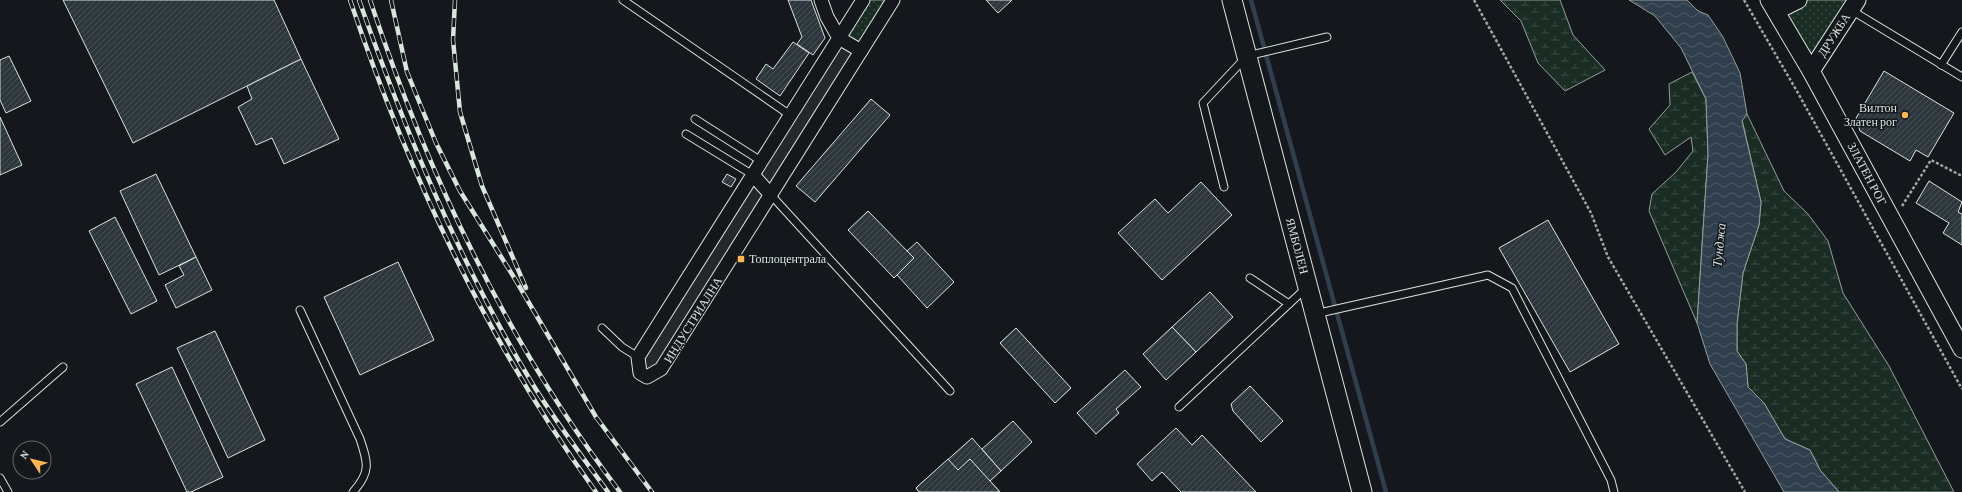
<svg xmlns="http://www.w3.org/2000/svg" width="1962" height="492" font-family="'Crimson Pro',serif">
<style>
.grass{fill:url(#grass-dots);stroke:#939e99}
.wetland{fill:url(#wetland-marsh);stroke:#939e99}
.parking{fill:#24282b;stroke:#939e99}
.water{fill:url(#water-waves);stroke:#939e99}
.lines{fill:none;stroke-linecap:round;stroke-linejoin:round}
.stream{stroke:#2f3f4d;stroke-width:4.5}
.building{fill:url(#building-hatch);stroke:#d8e6dc}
.service-casing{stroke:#d8e6dc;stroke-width:9}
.minor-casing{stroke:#d8e6dc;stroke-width:15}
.tertiary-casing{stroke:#d8e6dc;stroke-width:19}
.secondary-casing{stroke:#d8e6dc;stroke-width:21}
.path{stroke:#9da8a2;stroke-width:2.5;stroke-dasharray:3 2;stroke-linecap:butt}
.service{stroke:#14181c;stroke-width:7}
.minor{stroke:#14181c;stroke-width:13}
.tertiary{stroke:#14181c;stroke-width:17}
.secondary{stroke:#14181c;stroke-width:19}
.rail-casing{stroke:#d8e6dc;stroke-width:4.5}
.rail{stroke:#14181c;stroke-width:3;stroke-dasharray:9;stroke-linecap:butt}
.poi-dot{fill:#ffb74d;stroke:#14181c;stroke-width:1.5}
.labels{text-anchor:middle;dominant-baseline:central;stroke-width:3;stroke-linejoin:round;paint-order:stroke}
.street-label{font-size:12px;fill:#d8e6dc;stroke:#14181c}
.poi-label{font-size:12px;fill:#d8e6dc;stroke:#14181c;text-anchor:end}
.water-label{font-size:13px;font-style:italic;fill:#d8e6dc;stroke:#14181c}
</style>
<defs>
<pattern id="grass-dots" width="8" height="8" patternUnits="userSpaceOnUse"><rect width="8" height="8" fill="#1a2d24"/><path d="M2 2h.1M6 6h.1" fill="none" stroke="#3b4b43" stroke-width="1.8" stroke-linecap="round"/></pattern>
<pattern id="wetland-marsh" width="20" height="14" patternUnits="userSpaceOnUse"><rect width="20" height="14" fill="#1a2d24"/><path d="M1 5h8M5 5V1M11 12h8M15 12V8" fill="none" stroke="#3b4b43"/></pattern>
<pattern id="water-waves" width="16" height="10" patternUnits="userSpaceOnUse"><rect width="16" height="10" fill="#2f3f4d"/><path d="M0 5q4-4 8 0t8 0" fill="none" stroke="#4c5b66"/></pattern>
<pattern id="building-hatch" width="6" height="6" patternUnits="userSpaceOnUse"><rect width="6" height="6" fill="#2c363c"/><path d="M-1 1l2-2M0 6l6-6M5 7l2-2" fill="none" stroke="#4a5358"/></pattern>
</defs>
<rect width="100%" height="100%" fill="#14181c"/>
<g class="grass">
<polygon points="863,0 893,0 861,51 839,38"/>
<polygon points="1798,0 1857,0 1811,71 1776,11"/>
</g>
<g class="wetland">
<polygon points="1500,0 1560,0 1573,35 1605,70 1565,91 1538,63 1521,21"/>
<polygon points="1692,72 1706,99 1708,154 1697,323 1649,211 1652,194 1676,172 1693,151 1691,137 1665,155 1649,129 1670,105 1669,84"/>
<polygon points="1747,114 1784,191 1808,214 1828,241 1843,293 1889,366 1954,492 1839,492 1820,470 1810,450 1785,439 1764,403 1748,387 1746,364 1737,351 1737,324 1743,273 1759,225 1761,202 1742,120"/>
</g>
<polygon class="parking" points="839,38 861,51 661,369 647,377 638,357"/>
<polygon class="water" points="1629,0 1687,0 1698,11 1708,15 1723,37 1740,73 1747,114 1742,121 1761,202 1759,225 1743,273 1737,324 1737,351 1746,364 1748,387 1764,403 1785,439 1810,450 1820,470 1839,492 1784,492 1710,364 1697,323 1708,154 1706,99 1681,48 1655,16"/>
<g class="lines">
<polyline class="stream" points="1251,0 1386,492"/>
</g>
<g class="building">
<polygon points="63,0 274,0 301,59 133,143"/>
<polygon points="788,0 811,0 825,38 813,55 797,44 802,37"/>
<polygon points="986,0 1012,0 998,13"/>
<polygon points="793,42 809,53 780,96 756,79 766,64 773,69"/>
<polygon points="9,56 31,101 6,113 0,100 0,60"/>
<polygon points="301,59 339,139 284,164 272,138 256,145 238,107 252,99 247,86"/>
<polygon points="1884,71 1954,113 1928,157 1916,150 1910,161 1860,131 1856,118"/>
<polygon points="871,99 890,115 815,202 796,186"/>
<polygon points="0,117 22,165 0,175"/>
<polygon points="156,174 196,257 159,275 120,191"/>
<polygon points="727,174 736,179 731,187 722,182"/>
<polygon points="1929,181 1962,202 1958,212 1962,214 1962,245 1943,233 1949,223 1916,203"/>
<polygon points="1201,182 1232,215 1162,280 1118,233 1155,199 1168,213"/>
<polygon points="868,211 914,258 894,278 848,230"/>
<polygon points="115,217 157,301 131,314 89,231"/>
<polygon points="1548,220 1619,344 1570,372 1499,248"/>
<polygon points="917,242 954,282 927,308 897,275 914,258 907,251"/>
<polygon points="196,257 212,290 176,308 165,285 184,275 179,266"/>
<polygon points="398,262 434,340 360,375 324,297"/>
<polygon points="1210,292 1233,317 1196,352 1172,327"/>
<polygon points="1172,327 1196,352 1166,380 1143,354"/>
<polygon points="1016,328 1071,388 1055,403 1000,343"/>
<polygon points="215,331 265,440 228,458 177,348"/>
<polygon points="172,367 223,477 191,492 187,492 136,384"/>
<polygon points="1125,370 1141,387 1116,409 1119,413 1096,434 1077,413"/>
<polygon points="1250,386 1283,421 1261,442 1233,411 1231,404"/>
<polygon points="1013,421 1032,442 1001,471 982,449"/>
<polygon points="1176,428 1192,445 1202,435 1256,492 1181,492 1162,472 1152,481 1137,464"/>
<polygon points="972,438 1001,471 990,481 1000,492 919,492 916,488"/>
<polygon points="948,459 958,470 970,459 1000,492 919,492 916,488"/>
</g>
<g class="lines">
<defs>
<g id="service">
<polyline points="623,0 790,115"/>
<polyline points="1851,10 1962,77"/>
<polyline points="1941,65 1962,32"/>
<polyline points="695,119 761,161"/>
<polyline points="686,134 753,175"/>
<polyline points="1224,187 1203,103 1247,56 1327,37"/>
<polyline points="771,195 950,391"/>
<polyline points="1250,278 1289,304"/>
<path d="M300 310 360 439C368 463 371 472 353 492"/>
<polyline points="1315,314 1488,275 1512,288 1611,480 1614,492"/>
<polyline points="602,328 622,347 638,357"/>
<polyline points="1179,407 1306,288"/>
<polyline points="0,422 63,367"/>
<polyline points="0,478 8,492"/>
</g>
<g id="minor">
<polyline points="821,0 827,17 839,38 861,51"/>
<polyline points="863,0 638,357 640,373 647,377 661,369 893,0"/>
<polyline points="753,175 771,195"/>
</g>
<g id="tertiary">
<polyline points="1769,0 1811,71 1962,349"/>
<polyline points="1776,11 1798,0"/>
<polyline points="1811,71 1857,0"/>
</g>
<polyline id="secondary" points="1232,0 1362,492"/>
</defs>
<use href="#service" class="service-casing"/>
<use href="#minor" class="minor-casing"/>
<use href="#tertiary" class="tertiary-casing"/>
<use href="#secondary" class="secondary-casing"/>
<g class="path">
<polyline points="1474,0 1591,213 1608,257 1745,492"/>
<polyline points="1744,0 1798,93 1962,389"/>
<polyline points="1902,206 1931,160 1962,176"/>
</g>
<use href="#service" class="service"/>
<use href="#minor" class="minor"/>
<use href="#tertiary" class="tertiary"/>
<use href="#secondary" class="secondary"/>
<defs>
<g id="rail">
<path d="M350 0C408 172 489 345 596 492"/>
<path d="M359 0C405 130 458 259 529 378 552 417 581 455 608 492"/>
<path d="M370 0C428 175 508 345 620 492"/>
<polyline points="391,0 407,72 436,143 460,191 515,279 596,417 652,492"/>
<polyline points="455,0 453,40 460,112 482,186 526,288"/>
</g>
</defs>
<use href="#rail" class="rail-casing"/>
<use href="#rail" class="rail"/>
</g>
<g class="poi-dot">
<circle cx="1905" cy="115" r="4"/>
<rect x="737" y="255" width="8" height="8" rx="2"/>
</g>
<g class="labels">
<g class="street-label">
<text transform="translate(1834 35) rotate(-57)">ДРУЖБА</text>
<text transform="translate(1867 174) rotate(62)">ЗЛАТЕН РОГ</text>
<text transform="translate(1297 246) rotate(75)">ЯМБОЛЕН</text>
<text transform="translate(693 320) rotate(-58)">ИНДУСТРИАЛНА</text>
</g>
<g class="poi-label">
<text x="1897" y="108">Вилтон<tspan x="1897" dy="14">Златен рог</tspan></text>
<text x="749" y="259" text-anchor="start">Топлоцентрала</text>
</g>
<g class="water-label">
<text transform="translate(1719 245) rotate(-84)">Тунджа</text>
</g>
</g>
<g transform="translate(32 460) rotate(305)"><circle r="19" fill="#14181c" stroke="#626a69"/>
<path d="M0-3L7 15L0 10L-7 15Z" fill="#ffb74d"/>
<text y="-6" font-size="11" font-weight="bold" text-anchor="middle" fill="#d8e6dc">N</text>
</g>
</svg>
